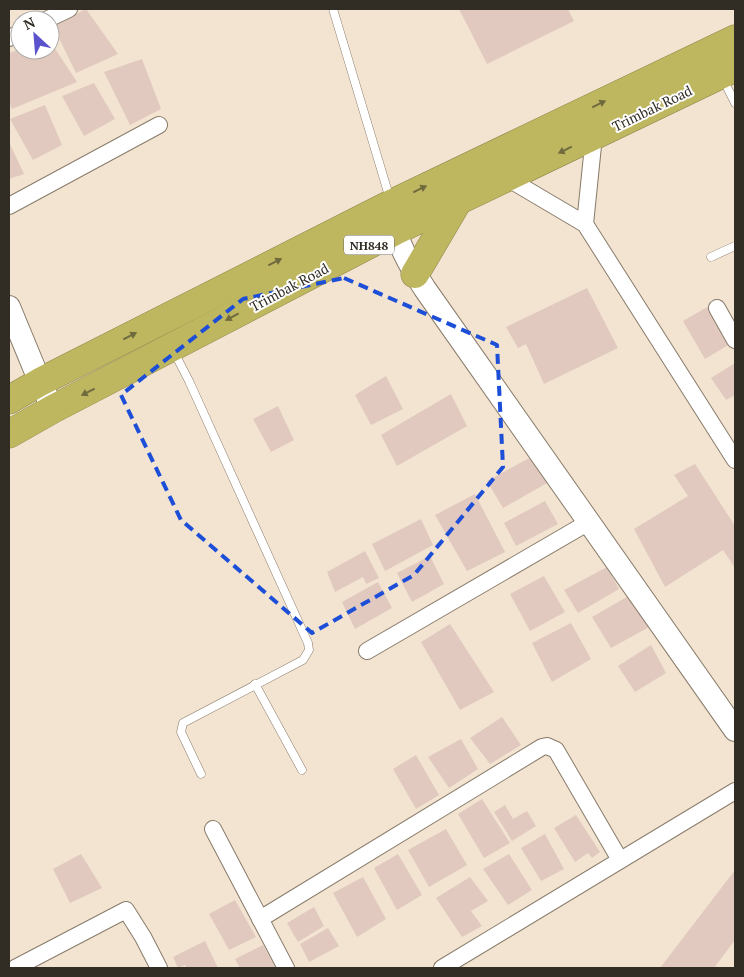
<svg xmlns="http://www.w3.org/2000/svg" width="744" height="977" font-family="'PT Serif',serif">
<style>
.building{fill:#e1c9bf}
.lines{fill:none;stroke-linecap:round;stroke-linejoin:round}
.lane-casing{stroke:#887b6a;stroke-width:9}
.street-casing{stroke:#887b6a;stroke-width:18}
.secondary-casing{stroke:#887b6a;stroke-width:24}
.highway-casing{stroke:#8d864b;stroke-width:29}
.lane{stroke:#fff;stroke-width:8}
.street{stroke:#fff;stroke-width:16}
.secondary{stroke:#fff;stroke-width:22}
.highway{stroke:#beb760;stroke-width:28}
.oneway{fill:#706b3f}
.marked{fill:none;stroke:#1d4ed8;stroke-width:4;stroke-dasharray:10 6;stroke-linejoin:round}
.labels{text-anchor:middle;dominant-baseline:central;stroke-width:4;stroke-linejoin:round;paint-order:stroke}
.shield{fill:#fff;stroke:#6f6b66;stroke-width:1}
.shield-label{font-size:12px;font-weight:bold;fill:#312c24}
.street-label{font-size:14px;fill:#312c24;stroke:#fff}
</style>
<rect width="100%" height="100%" fill="#f3e4d1"/>
<g class="building">
<polygon points="86,9 118,54 76,73 53,26"/>
<polygon points="459,9 568,9 574,21 487,64"/>
<polygon points="50,41 77,82 12,109 9,102 9,53 20,49 50,50"/>
<polygon points="142,59 161,109 130,125 104,72"/>
<polygon points="94,83 115,119 84,136 62,96"/>
<polygon points="45,105 62,145 33,160 10,119"/>
<polygon points="9,142 24,174 9,179"/>
<polygon points="587,288 618,348 544,384 526,344 518,348 506,327"/>
<polygon points="709,306 730,344 705,359 683,321"/>
<polygon points="735,363 735,395 726,400 711,378"/>
<polygon points="386,376 403,409 371,425 355,395"/>
<polygon points="451,394 467,426 397,466 381,435"/>
<polygon points="278,406 294,440 271,452 253,419"/>
<polygon points="533,456 549,482 503,508 487,481"/>
<polygon points="695,464 735,526 735,568 723,550 665,587 634,529 688,496 674,475"/>
<polygon points="475,494 505,552 467,571 435,515"/>
<polygon points="545,501 558,524 516,546 504,523"/>
<polygon points="421,519 433,545 385,571 372,544"/>
<polygon points="365,551 379,578 366,584 363,577 335,592 327,572"/>
<polygon points="430,556 444,584 412,602 397,573"/>
<polygon points="607,567 619,589 578,613 564,590"/>
<polygon points="544,576 565,612 530,631 510,594"/>
<polygon points="378,582 392,608 355,629 342,602"/>
<polygon points="632,594 651,626 611,648 592,617"/>
<polygon points="571,623 591,659 552,682 532,643"/>
<polygon points="450,624 494,692 460,710 421,642"/>
<polygon points="651,645 666,673 635,692 618,666"/>
<polygon points="502,717 521,745 490,764 470,738"/>
<polygon points="461,739 478,769 449,788 428,757"/>
<polygon points="416,755 439,795 416,809 393,769"/>
<polygon points="482,799 510,843 484,858 458,814"/>
<polygon points="505,805 513,819 527,811 536,826 512,841 494,812"/>
<polygon points="576,815 600,852 592,858 588,853 575,862 554,828"/>
<polygon points="446,829 467,865 429,887 408,850"/>
<polygon points="545,834 564,869 541,881 521,848"/>
<polygon points="81,854 102,888 70,903 53,869"/>
<polygon points="398,854 422,895 397,910 374,868"/>
<polygon points="509,854 532,890 508,905 483,869"/>
<polygon points="735,870 735,940 714,968 660,968"/>
<polygon points="363,877 386,919 357,937 333,893"/>
<polygon points="470,877 488,901 471,911 482,926 462,937 436,898"/>
<polygon points="235,900 256,937 229,950 209,914"/>
<polygon points="314,907 324,926 298,942 287,923"/>
<polygon points="328,928 339,946 309,962 300,944"/>
<polygon points="205,941 218,968 187,968 185,965 178,968 173,957"/>
<polygon points="263,945 276,968 240,968 235,959"/>
</g>
<g class="lines">
<defs>
<g id="lane">
<polyline points="333,9 390,199"/>
<polyline points="723,79 735,103"/>
<polyline points="711,257 735,246"/>
<polyline points="173,350 189,381 308,643 309,650 303,660 183,723 181,732 201,774"/>
<polyline points="255,684 302,770"/>
</g>
<g id="street">
<polyline points="46,20 69,9"/>
<polyline points="9,38 20,33"/>
<polyline points="507,178 585,224 735,460"/>
<polyline points="9,206 159,125"/>
<polyline points="585,224 594,136"/>
<polyline points="717,308 735,340"/>
<polyline points="367,651 589,522"/>
<polyline points="213,829 286,968"/>
<polyline points="260,919 542,747 547,746 556,750 620,860"/>
<polyline points="15,968 126,910 143,937 159,968"/>
<polyline points="442,968 735,791"/>
</g>
<g id="secondary">
<path d="M392 214C396 242 410 266 425 289L735 730"/>
<polyline points="9,307 40,382 53,409"/>
</g>
<g id="highway">
<polyline points="415,274 458,201"/>
<polyline points="9,400 40,382 391,204 735,39"/>
<polyline points="9,434 53,409 395,231 735,68"/>
</g>
</defs>
<use href="#lane" class="lane-casing"/>
<use href="#street" class="street-casing"/>
<use href="#secondary" class="secondary-casing"/>
<use href="#highway" class="highway-casing"/>
<use href="#lane" class="lane"/>
<use href="#street" class="street"/>
<use href="#secondary" class="secondary"/>
<use href="#highway" class="highway"/>
</g>
<defs><path id="oneway-solid" d="M-6-.8H1V-3.2L6.5 0L1 3.2V.8H-6Z" transform="scale(1.25)"/></defs>
<g class="oneway">
<use href="#oneway-solid" transform="translate(599 104) rotate(-26)"/>
<use href="#oneway-solid" transform="translate(565 150) rotate(154)"/>
<use href="#oneway-solid" transform="translate(420 189) rotate(-26)"/>
<use href="#oneway-solid" transform="translate(275 262) rotate(-27)"/>
<use href="#oneway-solid" transform="translate(232 317) rotate(152)"/>
<use href="#oneway-solid" transform="translate(130 336) rotate(-27)"/>
<use href="#oneway-solid" transform="translate(88 392) rotate(153)"/>
</g>
<path class="marked" d="M344 278 497 345 503 467 414 575 312 633 181 520 121 395 243 299Z"/>
<g class="labels">
<rect class="shield" x="344" y="235.5" width="50" height="19" rx="4"/>
<g class="shield-label">
<text x="369" y="245">NH848</text>
</g>
<g class="street-label">
<text transform="translate(652 108) rotate(-26)">Trimbak Road</text>
<text transform="translate(289 287) rotate(-28)">Trimbak Road</text>
</g>
</g>
<rect width="744" height="977" fill="none" stroke="#312c24" stroke-width="20"/>
<g transform="translate(35 35) rotate(334)"><circle r="24" fill="#ffffff" stroke="#adaba7"/>
<path d="M0-4L9 19L0 12L-9 19Z" fill="#5b53cb"/>
<text y="-8" font-size="14" font-weight="bold" text-anchor="middle" fill="#312c24">N</text>
</g>
</svg>
